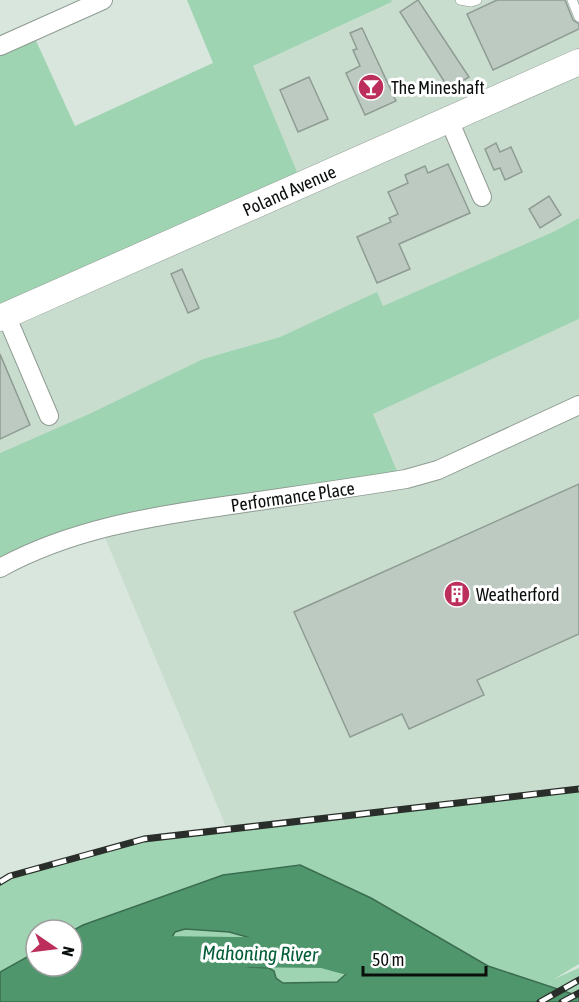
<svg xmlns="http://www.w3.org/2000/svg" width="579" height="1002" font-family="'Asap Condensed',sans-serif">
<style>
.built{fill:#c9ddcf}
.green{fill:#9fd4b2}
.water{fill:#4f966d;stroke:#3b6e50;stroke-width:1.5;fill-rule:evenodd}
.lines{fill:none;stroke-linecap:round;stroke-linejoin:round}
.river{stroke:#4f966d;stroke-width:30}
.building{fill:#bdcac1;stroke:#8f9c93;stroke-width:1.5}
.lane-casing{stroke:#8e9b92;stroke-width:10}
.street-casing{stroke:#8e9b92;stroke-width:20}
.secondary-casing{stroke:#8e9b92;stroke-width:27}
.lane{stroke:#fff;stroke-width:9}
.street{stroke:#fff;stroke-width:18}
.secondary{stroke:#fff;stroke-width:26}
.rail-casing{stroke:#292e2a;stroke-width:7}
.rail{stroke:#fff;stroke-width:4.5;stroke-dasharray:14;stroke-linecap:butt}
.labels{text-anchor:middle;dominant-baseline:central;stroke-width:6;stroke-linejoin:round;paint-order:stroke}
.poi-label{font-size:18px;fill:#0b0f0c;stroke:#fff;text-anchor:start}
.street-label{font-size:18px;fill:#0b0f0c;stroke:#fff}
.water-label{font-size:20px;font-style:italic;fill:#015e36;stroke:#fff}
</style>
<rect width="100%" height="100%" fill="#d8e6dd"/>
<g class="built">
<polygon points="391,0 579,0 579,218 555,231 383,306 377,293 280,337 203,359 89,414 0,453 0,318 253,66 391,3"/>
<polygon points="579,319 579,789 227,829 101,528 401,479 373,414"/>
</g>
<g class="green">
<polygon points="187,0 391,0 392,2 253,66 302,184 0,318 0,46 32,32 75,126 213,63"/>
<polygon points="579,218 579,319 373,414 401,480 186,512 0,568 0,453 89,414 203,359 280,337 377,292 383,306 555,231"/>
<polygon points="579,789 579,964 554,979 579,968 579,995 488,966 371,898 223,875 83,925 72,931 36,930 36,952 0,972 0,882 10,876 144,839"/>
<polygon points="185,929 229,932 342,963 346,968 346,974 337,982 283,983 276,978 274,971 269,968 249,967 176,945 172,938 175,932"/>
</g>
<path class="water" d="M300 865 371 898 488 966 579 996V1002H0V972L36 952V966H72V931L83 925 223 875ZM185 929 229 932 342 963 346 968V974L337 982 283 983 276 978 274 971 269 968 249 967 176 945 172 937 175 932Z"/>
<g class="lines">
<polyline class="river" points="157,951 323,953 345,959"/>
</g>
<g class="building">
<polygon points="418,0 469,77 449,89 400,12"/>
<polygon points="497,0 565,0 573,20 579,24 579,29 493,70 467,14"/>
<polygon points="362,28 396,101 365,115 346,73 360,66 353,50 357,49 350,33"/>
<polygon points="309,77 328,119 298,132 280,90"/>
<polygon points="496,143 500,152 511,147 522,172 505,180 500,168 494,170 485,149"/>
<polygon points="448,164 470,213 399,244 410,269 377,283 357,237 391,222 389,218 398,214 388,192 408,183 405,175 425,166 428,173"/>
<polygon points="549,196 561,215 540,228 529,209"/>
<polygon points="182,269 199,308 188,313 171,274"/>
<polygon points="0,354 30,425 0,439"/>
<polygon points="579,484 579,634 477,680 484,695 409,729 402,714 350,737 294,612"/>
</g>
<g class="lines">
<defs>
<g id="lane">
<polyline points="460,0 471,2 477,0"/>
<polyline points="572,0 579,17"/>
</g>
<g id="street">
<polyline points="0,46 103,0"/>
<polyline points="449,120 482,197"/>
<polyline points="6,315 49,416"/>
<path id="s1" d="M0 568C69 530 147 517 224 506 285 497 345 489 406 479L438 470 579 405"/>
</g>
<g id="secondary">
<path id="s2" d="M0 318 579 62"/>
</g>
</defs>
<use href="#lane" class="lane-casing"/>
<use href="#street" class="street-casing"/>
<use href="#secondary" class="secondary-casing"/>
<use href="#lane" class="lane"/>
<use href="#street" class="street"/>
<use href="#secondary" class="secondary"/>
<defs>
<g id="rail">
<polyline points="0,882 10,876 144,839 579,789"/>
<polyline points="540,1002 579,980"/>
<polyline points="562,1002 579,993"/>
</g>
</defs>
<use href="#rail" class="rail-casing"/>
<use href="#rail" class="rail"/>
</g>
<defs>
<symbol id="bar-disc" viewBox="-11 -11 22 22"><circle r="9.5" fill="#bc2e5c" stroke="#fff"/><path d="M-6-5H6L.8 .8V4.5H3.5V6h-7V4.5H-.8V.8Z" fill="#fff"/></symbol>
<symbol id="building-disc" viewBox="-11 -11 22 22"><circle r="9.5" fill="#bc2e5c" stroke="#fff"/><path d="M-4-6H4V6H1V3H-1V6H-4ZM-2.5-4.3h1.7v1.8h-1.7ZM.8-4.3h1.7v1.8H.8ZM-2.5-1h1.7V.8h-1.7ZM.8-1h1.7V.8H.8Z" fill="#fff"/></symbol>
</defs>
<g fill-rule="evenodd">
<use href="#bar-disc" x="356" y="72" width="30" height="30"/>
<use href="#building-disc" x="442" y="579" width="30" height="30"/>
</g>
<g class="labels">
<g class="poi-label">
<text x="391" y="87">The Mineshaft</text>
<text x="476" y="594">Weatherford</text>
</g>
<g class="street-label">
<text stroke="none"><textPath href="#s2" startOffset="316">Poland Avenue</textPath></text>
<text stroke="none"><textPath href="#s1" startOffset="303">Performance Place</textPath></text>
</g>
<g class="water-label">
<text transform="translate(260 953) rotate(1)">Mahoning River</text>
</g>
</g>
<g transform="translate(54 948) rotate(104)"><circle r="28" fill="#ffffff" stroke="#9d9f9e" stroke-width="1.5"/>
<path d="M0-4.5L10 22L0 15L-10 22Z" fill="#bc2e5c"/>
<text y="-9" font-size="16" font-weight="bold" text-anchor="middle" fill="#0b0f0c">N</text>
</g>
<path d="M363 966v9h123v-9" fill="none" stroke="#0b0f0c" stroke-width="3"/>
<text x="372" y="966" font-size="18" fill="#0b0f0c" stroke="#ffffff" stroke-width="4.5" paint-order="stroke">50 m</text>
</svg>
